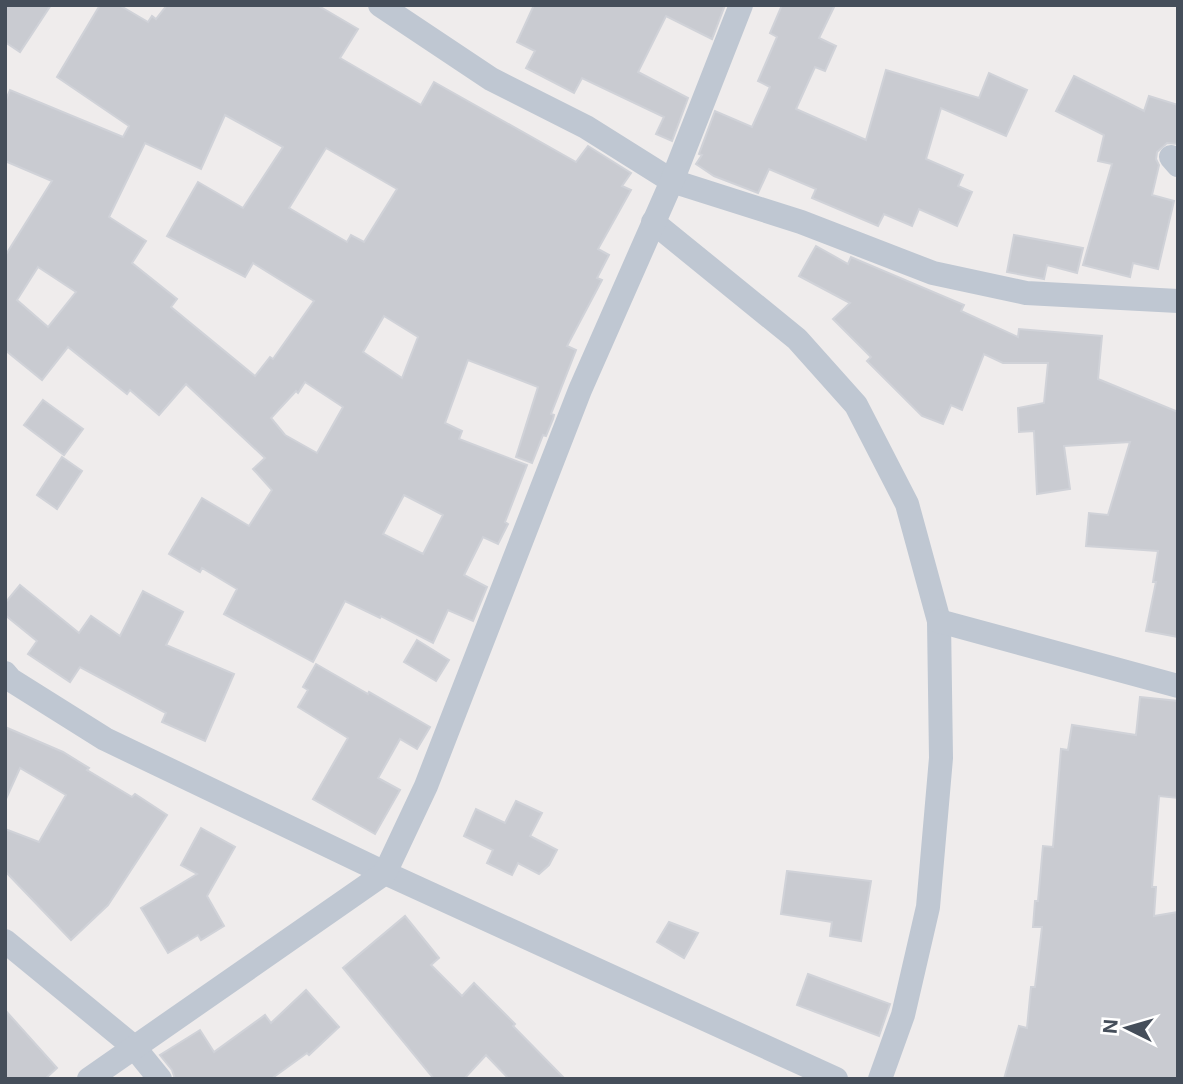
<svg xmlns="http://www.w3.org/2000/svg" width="1183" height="1084" font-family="Inter,sans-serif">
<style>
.building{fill:#c9cbd1;stroke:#d0d2d8;stroke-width:2;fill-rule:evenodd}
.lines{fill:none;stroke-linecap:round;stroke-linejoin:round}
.street{stroke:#bfc7d2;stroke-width:24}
</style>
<rect width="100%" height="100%" fill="#efecec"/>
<g class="building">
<polygon points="5,5 51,5 20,52 5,42"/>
<path d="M100 5H119L148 22 152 16 156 19 167 5H317L358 29 340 58 421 105 434 82 576 162 588 146 631 173 622 186 631 190 598 249 609 255 597 278 602 280 567 346 576 350 551 414 554 415 553 419 546 436 543 435 532 463 516 457 538 387 468 360 445 423 462 431 459 439 527 465 505 522 508 524 498 544 483 537 464 575 487 587 473 621 448 610 433 643 381 616 380 618 345 601 313 662 224 614 237 589 202 568 200 572 169 554 202 498 249 526 272 490 253 469 265 458 186 384 159 415 130 390 127 394 68 347 42 380 5 350V256L52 181 5 161V102L10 90 123 137 129 126 57 77ZM225 115 283 147 243 208 198 182 167 236 245 277 253 263 314 301 273 359 270 357 255 376 171 307 177 299 132 263 146 241 109 217 145 143 201 169ZM326 148 397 189 364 242 351 235 347 242 289 208ZM38 267 76 292 48 327 17 300ZM384 316 418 337 402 378 363 352ZM305 382 343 407 317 453 285 435 271 418 296 391 298 393ZM404 495 443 515 423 554 383 534Z"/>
<polygon points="534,5 725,5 712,39 666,16 638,72 688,98 672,141 656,134 664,117 582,78 574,93 526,68 535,51 517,42"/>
<polygon points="782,5 835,5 819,38 836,46 825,71 815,67 796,109 866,140 886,70 979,98 989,73 1027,90 1006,136 941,108 926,159 963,175 958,186 972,192 957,226 919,209 912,226 884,214 878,226 812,198 816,189 769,169 758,193 714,176 696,164 702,155 699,154 715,111 752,127 770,87 758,81 777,37 770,33"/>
<polygon points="1074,76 1144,111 1149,96 1178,105 1178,144 1167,143 1157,152 1156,159 1159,165 1152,195 1174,201 1158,269 1133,263 1130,277 1083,265 1112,164 1098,161 1104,135 1056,111"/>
<polygon points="1014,235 1083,248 1077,273 1047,265 1044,279 1007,272"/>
<polygon points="816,246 848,264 851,257 964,305 961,311 1018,337 1019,329 1102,336 1098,379 1178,412 1178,637 1146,631 1156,582 1153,582 1158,551 1086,546 1089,513 1108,515 1130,442 1064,446 1070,489 1037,494 1034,431 1019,432 1018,408 1044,403 1048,363 1003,363 984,354 962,410 951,405 943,424 922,416 867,361 871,357 833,319 850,303 799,276"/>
<polygon points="43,400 83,429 64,455 24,425"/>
<polygon points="62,457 82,471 57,509 37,495"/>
<polygon points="20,585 79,633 91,616 120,636 143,591 183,612 166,645 234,674 205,741 162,722 166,713 80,667 70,682 28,654 37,641 5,615 5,603"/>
<polygon points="417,640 449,660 436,681 404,662"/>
<polygon points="316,664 368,694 369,692 430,727 417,749 400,739 378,778 400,790 375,834 313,799 348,738 298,707 308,690 303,687"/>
<polygon points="1140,697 1178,701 1178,798 1159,796 1152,887 1156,887 1154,916 1178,912 1178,1079 1004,1079 1019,1026 1027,1028 1031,987 1035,987 1042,927 1033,927 1035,901 1038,901 1043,846 1053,847 1061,749 1068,750 1072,725 1136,735"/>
<polygon points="5,727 63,752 89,768 87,770 132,797 135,794 167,815 108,905 71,940 5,871 5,829 39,842 66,795 20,768 5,801"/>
<polygon points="516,801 542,813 530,836 557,850 549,865 539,874 518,863 512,875 487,863 493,850 464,836 476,809 505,823"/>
<polygon points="201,828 235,847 207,896 224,926 201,940 198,935 168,953 141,908 197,874 181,865"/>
<polygon points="787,871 871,881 861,941 830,936 832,922 781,914"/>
<polygon points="405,916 439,958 431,965 462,996 474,983 515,1024 513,1026 565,1079 509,1079 486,1055 464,1079 434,1079 343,968"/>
<polygon points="669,922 698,933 684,958 657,942"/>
<polygon points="808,974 890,1004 879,1036 797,1005"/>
<polygon points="306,990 339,1027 309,1055 307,1053 271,1079 175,1079 172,1070 160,1055 200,1030 214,1052 265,1015 271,1023"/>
<polygon points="5,1010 57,1068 45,1079 5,1079"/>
</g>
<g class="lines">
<g class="street">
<polyline points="380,5 491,79 586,127 672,181 801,222 933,273 1026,293 1178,301"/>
<polyline points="1171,157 1178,165"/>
<polyline points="653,222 797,339 856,405 907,504 939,621 941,758 928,907 903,1015 880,1079"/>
<polyline points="939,621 1178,686"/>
<polyline points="5,673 11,680 105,739 385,873 836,1079"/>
<polyline points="5,941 134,1047 160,1079"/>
<polyline points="89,1079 385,873 426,786 580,390 672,181 741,5"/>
</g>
</g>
<rect width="1183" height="1084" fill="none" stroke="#454e5a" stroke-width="14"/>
<g transform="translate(1127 1028) rotate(275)" stroke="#ffffff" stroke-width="5" paint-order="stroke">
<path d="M0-5L12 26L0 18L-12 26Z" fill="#454e5a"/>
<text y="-10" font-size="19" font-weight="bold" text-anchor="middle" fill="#454e5a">N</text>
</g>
</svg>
